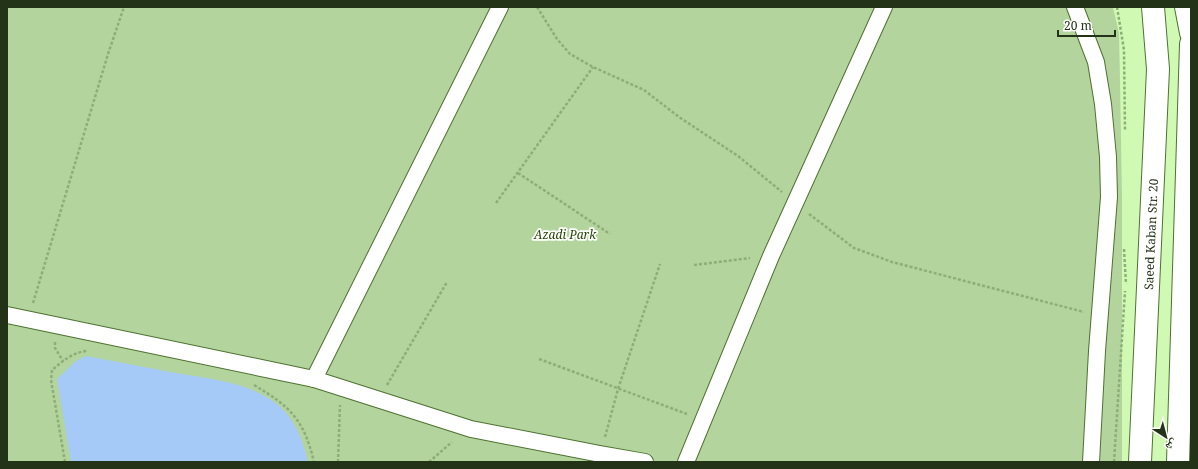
<svg xmlns="http://www.w3.org/2000/svg" width="1198" height="469" font-family="'Noto Serif','Noto Naskh Arabic',serif">
<style>
.green{fill:#b3d49d}
.water{fill:#a5caf7}
.lines{fill:none;stroke-linecap:round;stroke-linejoin:round}
.minor-casing{stroke:#4d7230;stroke-width:18}
.secondary-casing{stroke:#4d7230;stroke-width:24}
.path{stroke:#8eae77;stroke-width:2.5;stroke-dasharray:3 2;stroke-linecap:butt}
.minor{stroke:#fff;stroke-width:16}
.secondary{stroke:#fff;stroke-width:22}
.labels{text-anchor:middle;dominant-baseline:central;stroke-width:3.5;stroke-linejoin:round;paint-order:stroke}
.park-label{font-size:12px;font-style:italic;fill:#264703;stroke:#fff}
.street-label{font-size:12px;fill:#233317;stroke:#fff}
</style>
<rect width="100%" height="100%" fill="#d0fab3"/>
<polygon class="green" points="7,7 1113,7 1119,33 1120,81 1122,199 1122,462 7,462"/>
<path class="water" d="M86 356C116 362 146 367 176 373 210 379 249 382 277 404 295 419 303 440 308 462H71L57 379 76 361Z"/>
<g class="lines">
<defs>
<g id="minor">
<polyline points="1075,7 1096,62 1103,104 1108,157 1109,197 1097,351 1091,462"/>
<polyline points="7,315 314,379 471,429 600,454 645,462"/>
<polyline points="314,379 500,7"/>
<polyline points="686,462 771,256 884,7"/>
</g>
<g id="secondary">
<polyline points="1186,7 1191,33"/>
<path id="s1" d="M1140 462 1158 69 1153 7"/>
<polyline points="1178,462 1191,44"/>
</g>
</defs>
<use href="#minor" class="minor-casing"/>
<use href="#secondary" class="secondary-casing"/>
<g class="path">
<polyline points="537,7 557,39 570,54 593,67 644,90 679,117 738,156 782,192"/>
<polyline points="1117,7 1124,50 1125,130"/>
<polyline points="518,173 610,234"/>
<polyline points="496,203 593,67"/>
<polyline points="809,214 854,248 892,262 1084,312"/>
<polyline points="1124,249 1126,284"/>
<polyline points="694,265 750,258"/>
<polyline points="33,303 108,54 124,7"/>
<polyline points="55,342 55,348 63,361"/>
<polyline points="539,359 687,414"/>
<path d="M254 385C291 407 304 420 314 462"/>
<polyline points="387,385 447,282"/>
<polyline points="605,437 618,389 660,264"/>
<path d="M65 462 51 380 52 370C63 361 73 352 87 351"/>
<polyline points="338,462 340,405"/>
<polyline points="429,462 452,442"/>
<polyline points="1114,462 1125,291"/>
</g>
<use href="#minor" class="minor"/>
<use href="#secondary" class="secondary"/>
</g>
<g class="labels">
<g class="park-label">
<text x="565" y="234">Azadi Park</text>
</g>
<g class="street-label">
<text stroke="none"><textPath href="#s1" startOffset="228">Saeed Kaban Str. 20</textPath></text>
</g>
</g>
<rect width="1198" height="469" fill="none" stroke="#233317" stroke-width="16"/>
<g transform="translate(1166 437) rotate(144)" stroke="#ffffff" stroke-width="3" paint-order="stroke">
<path d="M0-3L7 15L0 10L-7 15Z" fill="#233317"/>
<text y="-6" font-size="11" font-weight="bold" text-anchor="middle" fill="#233317">ش</text>
</g>
<path d="M1058 30v6h57v-6" fill="none" stroke="#233317" stroke-width="2"/>
<text x="1064" y="30" font-size="12" fill="#233317" stroke="#ffffff" stroke-width="3" paint-order="stroke">20 m</text>
</svg>
